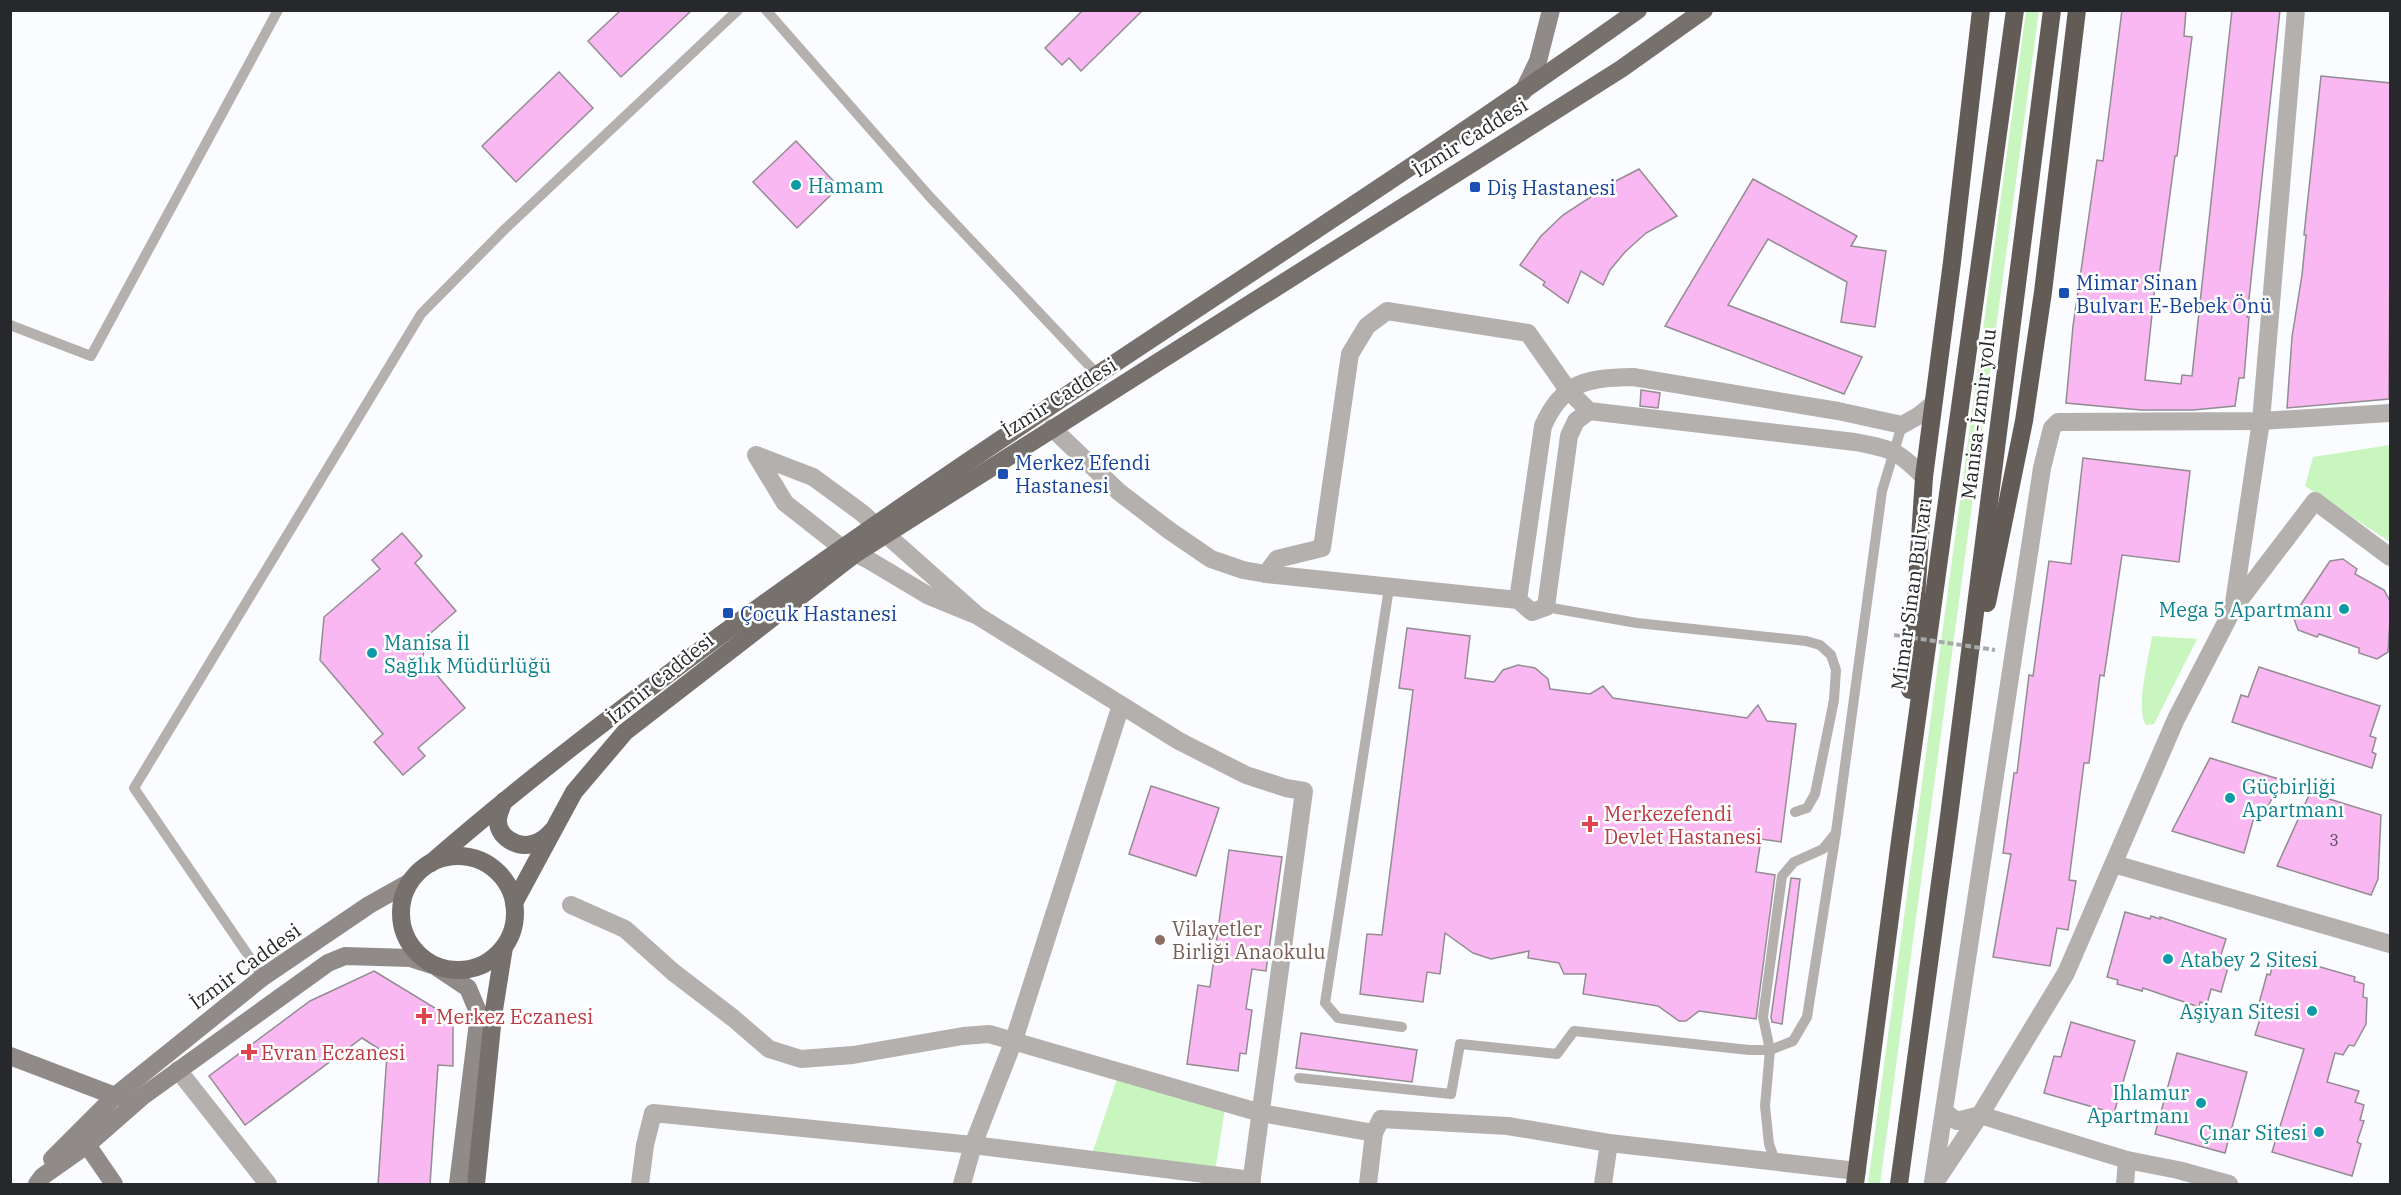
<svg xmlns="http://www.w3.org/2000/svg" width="2401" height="1195" font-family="'IBM Plex Serif',serif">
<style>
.green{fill:#c8f6be}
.building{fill:#f9b8f1;stroke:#938c92;stroke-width:1.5}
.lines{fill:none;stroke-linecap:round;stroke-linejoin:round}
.lane{stroke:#b3b0ad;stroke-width:10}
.street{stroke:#b3b0ad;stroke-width:18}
.secondary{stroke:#908b88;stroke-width:18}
.primary{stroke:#77716d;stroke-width:18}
.highway{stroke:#625b56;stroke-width:18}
.path-bridge{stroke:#a7a8ab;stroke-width:4;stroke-dasharray:6 3;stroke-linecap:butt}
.culture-dot{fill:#0f9aa8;stroke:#fff;stroke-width:2}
.transit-dot{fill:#1a4fb4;stroke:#fff;stroke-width:2}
.health-dot{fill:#e0444e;stroke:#fff;stroke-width:2}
.education-dot{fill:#8d6e63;stroke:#fff;stroke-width:2}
.labels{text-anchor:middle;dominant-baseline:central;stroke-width:5;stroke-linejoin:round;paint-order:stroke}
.number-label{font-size:16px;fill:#5c4c5c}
.street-label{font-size:20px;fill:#27282b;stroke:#fff}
.culture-label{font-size:20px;fill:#0d838f;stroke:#fff;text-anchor:start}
.transit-label{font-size:20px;fill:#164399;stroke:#fff;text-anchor:start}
.health-label{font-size:20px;fill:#be3a42;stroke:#fff;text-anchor:start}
.education-label{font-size:20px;fill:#785e54;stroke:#fff;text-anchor:start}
</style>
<rect width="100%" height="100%" fill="#fafcff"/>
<g class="green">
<polygon points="2026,11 2039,11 1880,1184 1868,1184"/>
<polygon points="2390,445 2390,542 2305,486 2313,457"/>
<path d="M2152 636 2197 639 2154 724 2146 725C2135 708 2149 657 2152 636Z"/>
<polygon points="1117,1079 1226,1102 1215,1172 1091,1157"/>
</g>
<g class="building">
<polygon points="621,10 692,10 621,77 588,41"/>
<polygon points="1083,10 1143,10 1081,71 1069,58 1062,65 1045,48"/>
<polygon points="2122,10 2186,10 2184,36 2192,37 2177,156 2175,156 2159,277 2156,277 2145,380 2181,384 2182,375 2192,376 2232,10 2280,10 2247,317 2249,317 2244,378 2239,378 2235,406 2193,410 2141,410 2066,403 2073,326 2097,160 2103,161"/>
<polygon points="559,72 593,108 516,182 482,146"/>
<polygon points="2321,76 2391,83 2389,399 2287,408 2292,337 2302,275 2306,235 2304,235"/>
<polygon points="796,141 839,187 797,228 753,182"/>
<polygon points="1639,169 1677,216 1646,233 1625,252 1610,270 1603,285 1581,271 1568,303 1543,285 1545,282 1520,265 1541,236 1563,215 1612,183"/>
<polygon points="1753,179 1857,236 1851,246 1886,251 1875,327 1841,322 1847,282 1768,239 1728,305 1862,357 1844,394 1665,326"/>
<polygon points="1641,390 1660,393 1658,408 1640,406"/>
<polygon points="2083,458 2190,471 2179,562 2122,555 2104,676 2100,675 2089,763 2084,763 2069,880 2076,881 2068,930 2057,928 2050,966 1993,957 2011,854 2003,853 2014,773 2017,773 2029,675 2033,676 2049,561 2071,564"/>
<polygon points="402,533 422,556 415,563 456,611 425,638 423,659 465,708 418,748 425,756 403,775 374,742 383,734 320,660 324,617 380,569 372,560"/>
<polygon points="2343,559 2357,569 2355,574 2384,590 2391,603 2388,652 2377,659 2359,653 2359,648 2319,634 2317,637 2298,630 2293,616 2330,561"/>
<polygon points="1407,628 1470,636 1465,678 1494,682 1503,670 1518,665 1535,668 1548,679 1550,689 1590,694 1603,686 1613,698 1747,718 1758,705 1767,721 1796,724 1781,842 1761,839 1756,872 1775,875 1756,1019 1699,1011 1686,1021 1679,1021 1658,1006 1583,994 1586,974 1564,974 1559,963 1528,958 1529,951 1491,959 1473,953 1445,933 1440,974 1427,972 1423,1002 1360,994 1367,934 1382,935 1413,690 1399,688"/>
<polygon points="2259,667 2380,706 2370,736 2376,738 2372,752 2376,754 2372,768 2232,722 2241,695 2248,697"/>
<polygon points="2210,758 2282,780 2261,819 2254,817 2244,853 2172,831"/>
<polygon points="1151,786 1219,808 1196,876 1129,854"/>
<polygon points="2310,793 2381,815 2378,879 2371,895 2277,866"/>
<polygon points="1229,850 1282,857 1266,971 1252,969 1246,1009 1252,1010 1246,1054 1240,1053 1238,1071 1187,1064 1198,985 1210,987"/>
<polygon points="1791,878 1800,879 1782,1024 1772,1022 1771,1017"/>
<polygon points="2125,912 2150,919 2151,916 2160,919 2160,917 2226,939 2220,958 2230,960 2221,992 2211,989 2207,1004 2200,1002 2199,1007 2143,988 2142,991 2117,984 2118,980 2107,977"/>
<polygon points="2276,954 2355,977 2354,981 2364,984 2363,997 2367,998 2366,1024 2354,1046 2349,1045 2343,1055 2335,1053 2327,1082 2359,1091 2355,1102 2364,1105 2360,1120 2364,1121 2357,1142 2361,1144 2352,1176 2272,1152 2304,1049 2255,1035 2260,1019 2255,1018 2267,974 2270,975"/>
<polygon points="374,971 453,1019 453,1066 438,1065 430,1185 378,1185 387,1054 362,1038 245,1125 209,1076 310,1001"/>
<polygon points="2071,1022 2135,1041 2114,1113 2044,1093 2054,1056 2061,1057"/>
<polygon points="1301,1033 1417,1050 1412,1082 1296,1068"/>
<polygon points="2177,1053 2247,1072 2225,1153 2155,1134"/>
</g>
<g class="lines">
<g class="lane">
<polyline points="766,10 930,197 1097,374"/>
<polyline points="10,325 91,356 278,10"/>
<polyline points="1389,588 1325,1003 1338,1018 1402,1027"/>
<polyline points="1546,607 1637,623 1806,641 1820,645 1831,655 1836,670 1834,700 1815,794 1807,808 1795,812"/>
<polyline points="263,977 134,788 421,314 504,230 738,10"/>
<polyline points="1299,1078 1451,1094 1460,1044 1557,1054 1574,1031 1749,1050 1770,1050 1793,1041 1807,1017 1836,832 1882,491 1902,425"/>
<polyline points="1775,1161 1769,1144 1765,1106 1770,1050 1763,1017 1782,876 1794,862 1823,849 1836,833"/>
</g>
<g class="street">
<path d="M1589 411 1568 390 1528 333 1387 311 1367 326 1350 354 1322 548 1277 559 1266 574 1518 600 1532 612 1546 607 1569 436 1576 421 1589 411 1855 442C1892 449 1897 450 1924 477"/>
<polyline points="1052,428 1119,492 1170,531 1211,559 1243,570 1266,574"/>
<path d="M1518 600 1543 426C1563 381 1587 378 1633 377L1838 411 1902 425 1918 416 1932 405"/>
<polyline points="2235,606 2315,501 2390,557"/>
<polyline points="978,616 862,513 813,477 756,455 785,503 841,547 867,559 929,596 978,616 1179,741 1246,775 1286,788 1304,791 1251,1184"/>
<polyline points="2114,864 2390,944"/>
<polyline points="571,905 625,929 673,972 733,1018 769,1049 801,1059 853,1055 963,1036 989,1034 1261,1113 1374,1133 1381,1119 1508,1126 1609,1143 1857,1171"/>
<polyline points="178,1070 268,1184"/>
<polyline points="1944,1112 1957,1121 1980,1115 2127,1160 2178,1170 2229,1184"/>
<polyline points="1933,1182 2042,468 2052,428 2058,422 2261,421 2390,413"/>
<polyline points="640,1184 645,1145 653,1113 973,1145 1014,1040 1121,705"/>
<polyline points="962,1184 973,1145 1252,1180"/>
<polyline points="1368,1184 1374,1133"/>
<polyline points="1603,1184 1609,1143"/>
<polyline points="1934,1184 1980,1115 2066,973 2176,719 2233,609 2261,421 2296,10"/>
<polyline points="2125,1184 2127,1160"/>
</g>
<g class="secondary">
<polyline points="1523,92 1538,61 1551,10"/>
<polyline points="10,1056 115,1096 124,1097"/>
<polyline points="81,1136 114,1184"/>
<polyline points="52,1159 115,1096 263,977 369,905 410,882"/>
<polyline points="37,1184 43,1176 87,1145 143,1096 328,963 345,956 410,958 435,966 468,988 479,1014 458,1184"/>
</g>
<g class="primary">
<path d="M504 801C502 806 498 814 498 820 497 837 517 848 532 844 541 842 546 837 552 831"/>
<circle cx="458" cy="913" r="57"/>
<path d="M431 863C526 780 627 704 729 629 1025 413 1339 223 1638 10"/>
<polyline points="514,903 574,792 625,732 855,554 1621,69 1704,10"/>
<polyline points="476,1184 493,1016 504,947"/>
</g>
<g class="highway">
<polyline points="1987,603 2024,421 2043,292 2077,10"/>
<polyline points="1910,690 1924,477 1952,262 1981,10"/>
<polyline points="1855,1184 1900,841 2015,10"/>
<polyline points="1899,1184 1948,824 2052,10"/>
</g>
<polyline class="path-bridge" points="1894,635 1995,650"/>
</g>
<g class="culture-dot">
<circle cx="796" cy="185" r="6"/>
<circle cx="2344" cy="609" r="6"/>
<circle cx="372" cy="653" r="6"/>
<circle cx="2230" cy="798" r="6"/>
<circle cx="2168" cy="959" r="6"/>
<circle cx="2312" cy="1011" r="6"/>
<circle cx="2201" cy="1103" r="6"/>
<circle cx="2319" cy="1132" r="6"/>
</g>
<g class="transit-dot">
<rect x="1469" y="181" width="12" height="12" rx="3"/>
<rect x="2058" y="287" width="12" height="12" rx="3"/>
<rect x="997" y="468" width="12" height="12" rx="3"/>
<rect x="722" y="607" width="12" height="12" rx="3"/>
</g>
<g class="health-dot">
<path d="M1587 815h6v6h6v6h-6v6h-6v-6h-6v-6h6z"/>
<path d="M421 1007h6v6h6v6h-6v6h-6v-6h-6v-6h6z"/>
<path d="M246 1043h6v6h6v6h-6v6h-6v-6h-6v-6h6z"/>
</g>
<circle class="education-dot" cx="1160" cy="940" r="6"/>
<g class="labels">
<g class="number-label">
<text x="2334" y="840">3</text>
</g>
<g class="street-label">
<text transform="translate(1470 137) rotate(-32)">İzmir Caddesi</text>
<text transform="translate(1059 397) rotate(-32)">İzmir Caddesi</text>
<text transform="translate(1978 414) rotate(-83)">Manisa-İzmir yolu</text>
<text transform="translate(1911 594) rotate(-82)">Mimar Sinan Bulvarı</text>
<text transform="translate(660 678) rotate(-39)">İzmir Caddesi</text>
<text transform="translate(245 966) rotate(-36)">İzmir Caddesi</text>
</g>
<g class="culture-label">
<text x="808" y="185">Hamam</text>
<text x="2332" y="609" text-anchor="end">Mega 5 Apartmanı</text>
<text x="384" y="642">Manisa İl<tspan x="384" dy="23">Sağlık Müdürlüğü</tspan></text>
<text x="2242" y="786">Güçbirliği<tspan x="2242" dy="23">Apartmanı</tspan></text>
<text x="2180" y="959">Atabey 2 Sitesi</text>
<text x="2300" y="1011" text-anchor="end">Aşiyan Sitesi</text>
<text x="2189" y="1092" text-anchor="end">Ihlamur<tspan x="2189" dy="23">Apartmanı</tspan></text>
<text x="2307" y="1132" text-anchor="end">Çınar Sitesi</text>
</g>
<g class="transit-label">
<text x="1487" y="187">Diş Hastanesi</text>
<text x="2076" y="282">Mimar Sinan<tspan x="2076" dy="23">Bulvarı E-Bebek Önü</tspan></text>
<text x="1015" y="462">Merkez Efendi<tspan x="1015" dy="23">Hastanesi</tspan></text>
<text x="740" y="613">Çocuk Hastanesi</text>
</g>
<g class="health-label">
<text x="1604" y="813">Merkezefendi<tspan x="1604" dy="23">Devlet Hastanesi</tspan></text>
<text x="436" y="1016">Merkez Eczanesi</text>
<text x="261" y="1052">Evran Eczanesi</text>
</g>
<g class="education-label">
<text x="1172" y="928">Vilayetler<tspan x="1172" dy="23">Birliği Anaokulu</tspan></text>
</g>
</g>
<rect width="2401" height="1195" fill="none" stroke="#27282b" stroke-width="24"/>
</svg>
